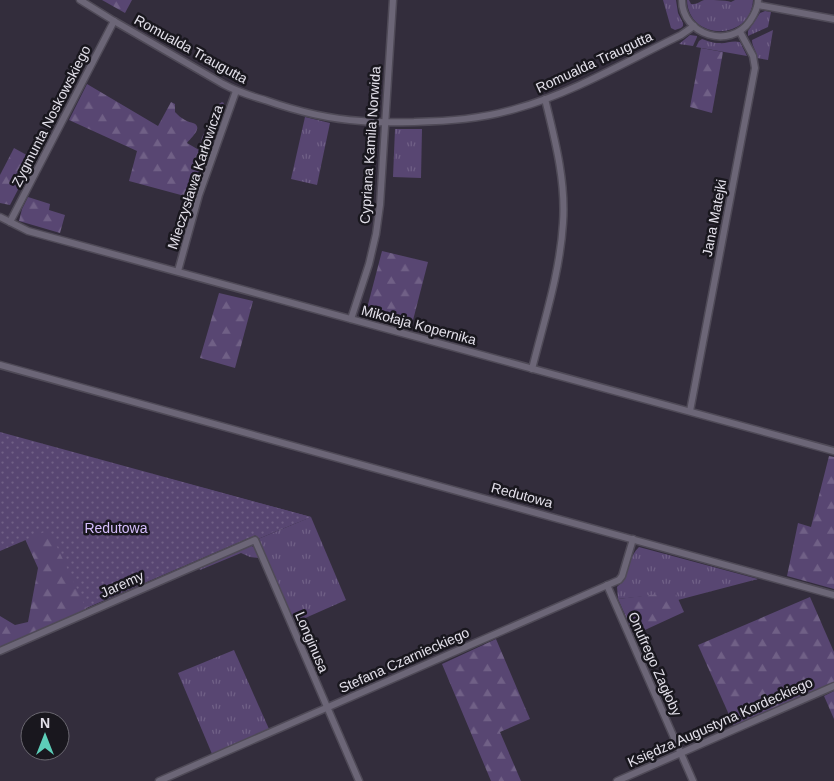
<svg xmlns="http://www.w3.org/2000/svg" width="834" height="781" font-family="Arial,sans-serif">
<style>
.grass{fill:url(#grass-tufts)}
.forest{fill:url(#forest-firs)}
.park{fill:url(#park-dots)}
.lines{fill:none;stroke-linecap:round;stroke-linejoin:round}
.minor-casing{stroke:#4f4a57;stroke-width:9}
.minor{stroke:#6c6677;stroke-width:6}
.labels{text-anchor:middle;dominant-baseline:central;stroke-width:5;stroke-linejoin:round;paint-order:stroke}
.street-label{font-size:14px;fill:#e3e0ea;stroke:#19171e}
.park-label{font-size:14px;fill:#d7bffd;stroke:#19171e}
</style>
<defs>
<pattern id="grass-tufts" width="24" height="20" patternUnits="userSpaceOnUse" patternTransform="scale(1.25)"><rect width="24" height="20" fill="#584672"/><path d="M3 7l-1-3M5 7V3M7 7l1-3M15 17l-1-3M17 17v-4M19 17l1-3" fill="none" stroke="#706086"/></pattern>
<pattern id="forest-firs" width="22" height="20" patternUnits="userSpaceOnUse" patternTransform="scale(1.25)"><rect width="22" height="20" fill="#584672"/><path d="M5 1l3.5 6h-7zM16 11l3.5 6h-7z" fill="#706086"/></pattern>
<pattern id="park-dots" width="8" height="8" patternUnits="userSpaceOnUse" patternTransform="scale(1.25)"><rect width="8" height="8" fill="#584672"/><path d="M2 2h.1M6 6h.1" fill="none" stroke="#706086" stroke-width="1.8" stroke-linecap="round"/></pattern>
</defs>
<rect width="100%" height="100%" fill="#332d3c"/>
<g class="grass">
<polygon points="663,0 676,0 678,13 683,23 683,26 681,28 675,30 671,28"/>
<path d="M687 0H689L691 4C699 4 698 2 704 0 710 0 725 0 731 2L735 0H753C751 42 688 41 687 0Z"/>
<polygon points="765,11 771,12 768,27 748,36 748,31 760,13"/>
<path d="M773 30 768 60 757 58C757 51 752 47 752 40Z"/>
<polygon points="690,35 697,36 697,37 693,46 679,44"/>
<path d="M702 39C708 41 712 43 719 43 726 44 732 40 740 42L747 56 696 47 699 41Z"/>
<polygon points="305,117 330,123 317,185 291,179"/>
<polygon points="395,129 422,129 421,178 393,177"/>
<polygon points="311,517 346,600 294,623 258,539"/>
<polygon points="249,545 254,547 259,558 250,557 241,553 200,570 198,567"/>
<path d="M639 547 758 579 678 600 675 593 618 599 617 587C620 584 624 581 625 577 630 567 630 555 639 547Z"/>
<polygon points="234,650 269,729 212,754 178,673"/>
</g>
<g class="forest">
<polygon points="102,0 132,0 125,13"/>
<polygon points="701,48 723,52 712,113 690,107"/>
<path d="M87 84 158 126 171 102 175 104V112C178 115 181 118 185 120 188 122 191 122 193 123 204 127 191 138 187 143L199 150 202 137 211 122 219 104 222 102 224 103 205 154 192 198 129 181 137 151 69 120Z"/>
<polygon points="14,148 34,159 10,205 0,203 0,175"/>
<polygon points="28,197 50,204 49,210 65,215 60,233 19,221 22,209"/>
<polygon points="382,251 428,262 411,328 365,316"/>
<polygon points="219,293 253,301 235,368 200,358"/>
<polygon points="829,456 834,457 834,589 787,576 798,523 811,527"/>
<polygon points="170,479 311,517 258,539 256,535 86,608 87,611 0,647 0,616 15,625 28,622 38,568 25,539"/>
<polygon points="675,592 684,612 634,635 618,599"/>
<polygon points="810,597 834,652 834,682 734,726 698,645"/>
<polygon points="496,639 530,719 500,732 521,781 491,781 442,664"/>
<polygon points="834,691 834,719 824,696"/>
</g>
<polygon class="park" points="0,432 311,517 257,538 255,535 86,608 49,530 0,551"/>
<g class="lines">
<defs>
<g id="minor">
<path d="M80 0 114 21 223 84C236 91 251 96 265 100 296 111 328 119 361 121 379 123 396 122 414 122 450 121 481 119 515 109 573 93 627 61 681 35L694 26"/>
<path d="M682 0C682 35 730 50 750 21 754 15 758 8 758 0"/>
<polyline points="758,5 834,19"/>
<polyline points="0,217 28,231 834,451"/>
<polyline points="10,222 114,21"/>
<polyline points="178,271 199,195 236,91"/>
<polyline points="351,319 369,264 376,234 380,205 393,0"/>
<polyline points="0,365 834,595"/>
<path d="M532 369C544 321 560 273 563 223 566 181 555 140 545 99"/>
<polyline points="690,411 755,68 753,56 740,32"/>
<polyline points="607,585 693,781"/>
<polyline points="0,651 255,540 359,781"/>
<polyline points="159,781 619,580 622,576 633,539"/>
<polyline points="617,781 834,686"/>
</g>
</defs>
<use href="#minor" class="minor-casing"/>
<use href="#minor" class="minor"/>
</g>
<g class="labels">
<g class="street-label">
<text transform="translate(191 49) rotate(29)">Romualda Traugutta</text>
<text transform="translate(594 62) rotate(-25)">Romualda Traugutta</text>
<text transform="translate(51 116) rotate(-63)">Zygmunta Noskowskiego</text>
<text transform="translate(370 145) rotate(-86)">Cypriana Kamila Norwida</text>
<text transform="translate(195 177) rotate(-72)">Mieczysława Karłowicza</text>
<text transform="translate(714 218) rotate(-79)">Jana Matejki</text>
<text transform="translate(419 325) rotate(15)">Mikołaja Kopernika</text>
<text transform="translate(522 495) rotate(15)">Redutowa</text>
<text transform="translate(122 584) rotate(-24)">Jaremy</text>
<text transform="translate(312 642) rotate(67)">Longinusa</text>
<text transform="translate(404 660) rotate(-24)">Stefana Czarnieckiego</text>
<text transform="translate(655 664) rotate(66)">Onufrego Zagłoby</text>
<text transform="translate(720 722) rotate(-24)">Księdza Augustyna Kordeckiego</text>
</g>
<g class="park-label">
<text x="116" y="528">Redutowa</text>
</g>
</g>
<g transform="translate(45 736)"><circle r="24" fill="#19171e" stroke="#6a6770"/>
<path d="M0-4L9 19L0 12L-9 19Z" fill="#5dceb9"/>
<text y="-8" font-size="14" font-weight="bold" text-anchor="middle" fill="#e3e0ea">N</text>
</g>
</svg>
